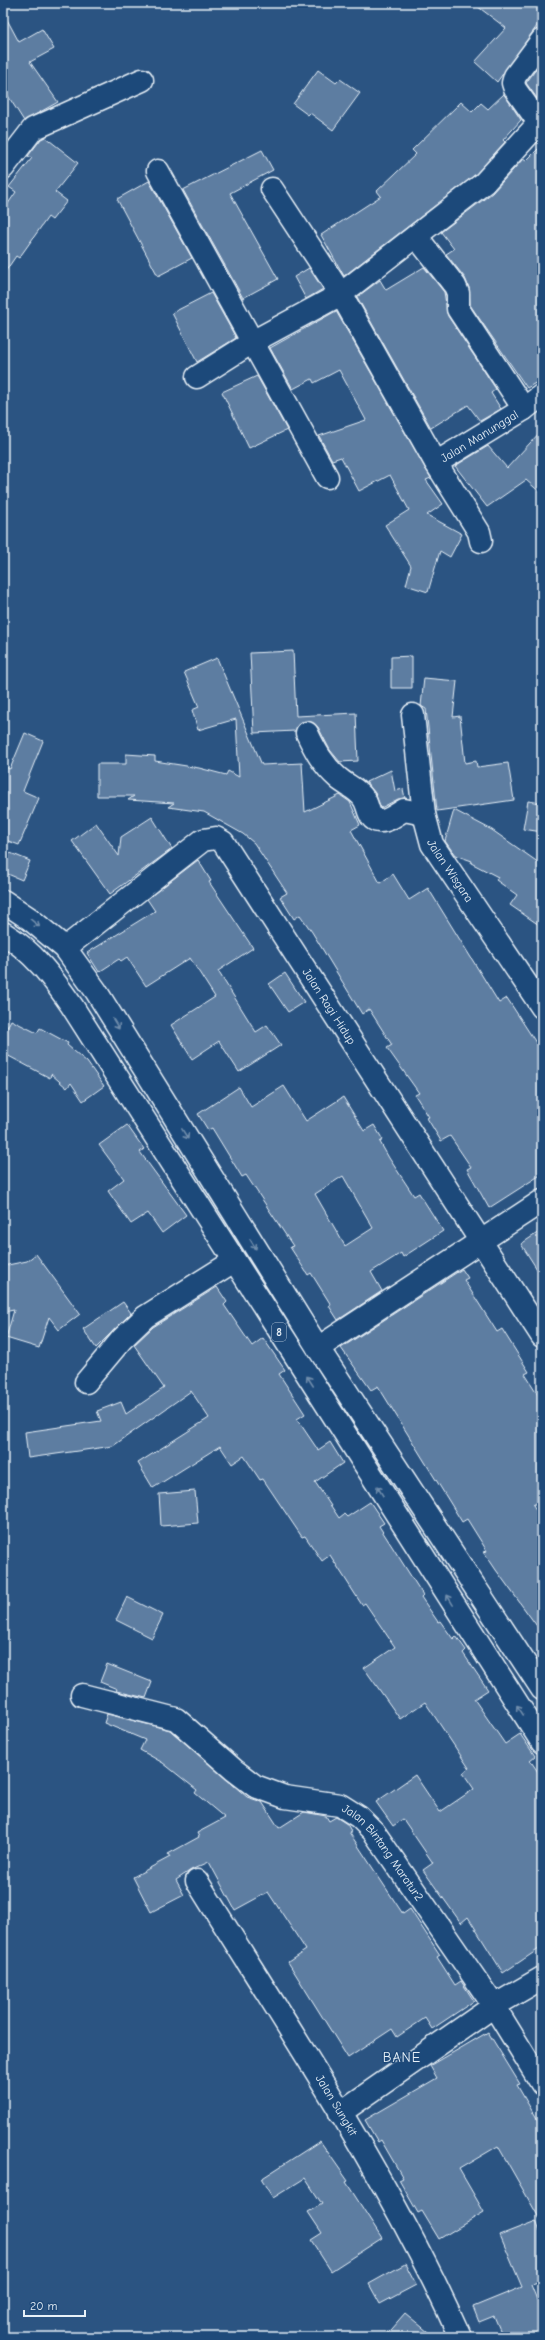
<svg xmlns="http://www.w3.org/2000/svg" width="545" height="2340" font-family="'Comic Neue',sans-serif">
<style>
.building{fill:#5d7da1;stroke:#e8f1f8;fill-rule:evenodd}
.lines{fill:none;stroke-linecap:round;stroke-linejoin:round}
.minor-casing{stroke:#e8f1f8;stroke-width:25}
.highway-casing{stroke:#e8f1f8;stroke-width:25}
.minor{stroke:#1f4a7a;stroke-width:22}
.highway{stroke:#1f4a7a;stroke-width:22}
.oneway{stroke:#6f8dac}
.labels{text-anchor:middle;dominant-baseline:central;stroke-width:3;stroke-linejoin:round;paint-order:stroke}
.shield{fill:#1f4a7a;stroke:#acbfd2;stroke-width:1}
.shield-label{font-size:11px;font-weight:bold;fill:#e8f1f8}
.street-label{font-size:12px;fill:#e8f1f8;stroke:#1f4a7a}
.quarter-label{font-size:14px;letter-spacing:1px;fill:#e8f1f8;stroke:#1f4a7a}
</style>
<rect width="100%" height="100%" fill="#2b5482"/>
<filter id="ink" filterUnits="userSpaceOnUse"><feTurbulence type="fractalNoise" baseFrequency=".025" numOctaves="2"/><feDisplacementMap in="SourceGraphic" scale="8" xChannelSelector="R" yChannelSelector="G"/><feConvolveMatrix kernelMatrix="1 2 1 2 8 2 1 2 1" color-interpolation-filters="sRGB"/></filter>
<g filter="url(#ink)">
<g class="building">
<polygon points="473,3 542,3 542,19 497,82 475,62 506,28"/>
<polygon points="3,12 19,42 42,29 54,49 30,62 58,102 24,121 3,88"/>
<polygon points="542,61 542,97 539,101 526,83"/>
<polygon points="318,70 336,83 340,79 360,93 333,130 310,113 308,115 293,104"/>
<polygon points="504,94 521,120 503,140 505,142 476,174 344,276 321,235 381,196 377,191 416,154 412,150 461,102 472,112 481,103 488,109"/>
<polygon points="45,137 78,163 55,192 67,201 52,220 48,217 19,258 16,256 3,275 3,211 16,192 9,187 32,158 28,156 41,139"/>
<polygon points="542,145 542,379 527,388 470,305 469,288 465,278 446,254 454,249 441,232 492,193 523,159 526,161"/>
<polygon points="262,150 273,170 230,193 278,279 243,298 183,190"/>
<polygon points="149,181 192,258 158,276 117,199"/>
<polygon points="424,267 444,292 448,316 496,389 491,393 501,409 480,421 468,405 431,428 357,297 380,280 386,290"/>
<polygon points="309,268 323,289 306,299 294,277"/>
<polygon points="211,293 236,338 197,362 172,313"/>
<polygon points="336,311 431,478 426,480 443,504 427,515 462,534 450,557 440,551 428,592 406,585 411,566 385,525 409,510 390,475 359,491 341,457 332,460 319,436 366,420 339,370 314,383 312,379 293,389 270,348"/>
<polygon points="257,376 287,430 249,448 222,392"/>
<polygon points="542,430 542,494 526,480 487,507 455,466 488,446 507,468"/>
<polygon points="293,651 296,716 356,713 358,761 340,762 330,750 318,727 308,721 301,722 295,731 254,733 250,653"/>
<polygon points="412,656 412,688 391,688 391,657"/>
<polygon points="217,658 262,765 302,763 305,812 340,795 350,802 360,825 351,830 380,883 393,874 409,900 428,888 499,1003 507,998 542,1052 542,1174 489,1208 467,1169 471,1167 450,1136 441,1141 427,1118 429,1117 415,1095 419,1093 387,1048 392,1045 369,1009 362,1014 312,932 300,915 294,919 280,897 287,893 254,843 243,834 204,812 168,807 174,803 128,800 134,796 97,796 97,764 126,764 126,754 155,756 155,761 199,768 226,775 228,771 239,777 236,719 198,730 192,710 199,707 184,672"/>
<polygon points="424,678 457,681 453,717 460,716 465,763 476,761 477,767 508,763 514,800 437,811 426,709 421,706"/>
<polygon points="25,733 43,741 23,791 39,798 19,845 3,839 3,766 10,769"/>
<polygon points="391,770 395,791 403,789 405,798 398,799 381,808 375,793 366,782"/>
<polygon points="528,801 542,803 542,832 523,829"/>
<polygon points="454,810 492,830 542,865 542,927 510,905 517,895 496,880 498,877 471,863 472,861 455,855 445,841"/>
<polygon points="152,817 172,849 110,894 72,841 96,823 119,856 121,837"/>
<polygon points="3,850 30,861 22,880 3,872"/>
<polygon points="198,860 211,881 209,882 253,948 218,971 256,1032 267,1025 281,1045 239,1072 219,1041 192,1059 171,1025 215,997 190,958 146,986 127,957 121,961 119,959 99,972 87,953 155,911 147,899"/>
<polygon points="285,973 304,1002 288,1012 269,984"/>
<polygon points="11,1020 37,1033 40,1028 68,1043 67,1045 87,1062 104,1086 83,1101 71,1083 67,1088 51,1074 50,1078 3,1053 3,1035"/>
<path d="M284 1086 306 1121 343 1097 364 1131 374 1125 383 1140 380 1142 389 1158 414 1196 419 1193 443 1231 403 1257 401 1253 371 1272 382 1291 338 1320 329 1306 331 1305 311 1273 308 1275 290 1247 293 1246 246 1175 242 1177 212 1128 208 1130 198 1114 239 1087 251 1107ZM343 1176 373 1228 345 1246 315 1194Z"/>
<polygon points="127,1125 144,1149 140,1152 186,1215 162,1233 148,1213 131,1224 108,1191 124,1179 99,1145"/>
<polygon points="542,1230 542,1277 521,1244"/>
<polygon points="36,1254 80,1314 59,1330 49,1317 39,1348 6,1338 14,1310 3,1312 3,1266 27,1261"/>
<polygon points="462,1269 468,1278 464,1280 497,1332 502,1329 529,1372 525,1374 542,1401 542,1499 533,1505 542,1519 542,1633 496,1570 484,1552 487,1551 467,1519 462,1522 378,1386 371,1390 341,1348"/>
<polygon points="217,1287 227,1302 224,1305 252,1346 263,1338 285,1370 279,1374 305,1414 297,1419 318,1450 330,1442 343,1463 315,1482 339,1518 344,1514 347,1517 370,1502 384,1523 379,1526 423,1595 421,1597 438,1622 440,1621 453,1639 456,1636 466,1650 463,1653 488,1690 474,1699 505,1744 520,1734 535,1756 530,1760 542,1778 542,1947 503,1973 468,1917 461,1923 423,1870 433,1863 403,1819 393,1826 376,1802 415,1775 440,1812 474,1789 463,1773 469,1768 425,1702 400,1719 364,1668 395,1647 365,1603 362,1605 330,1555 322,1561 305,1536 302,1537 263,1479 260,1480 244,1456 232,1464 220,1446 153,1488 138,1463 209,1418 191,1391 113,1446 28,1458 25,1432 101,1421 97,1411 121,1402 126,1414 164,1388 134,1345 153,1327"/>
<polygon points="123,1302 131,1313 96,1348 83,1329"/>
<polygon points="195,1491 198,1523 161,1526 159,1494"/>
<polygon points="127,1597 163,1615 152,1638 116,1620"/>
<polygon points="107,1664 152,1682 146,1698 116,1691 117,1689 100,1682"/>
<polygon points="107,1714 170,1730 247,1797 262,1802 279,1828 304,1812 326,1816 329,1821 336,1817 347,1824 351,1831 349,1832 403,1914 410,1909 440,1955 437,1957 455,1985 461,1981 474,2001 432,2029 425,2018 397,2037 392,2029 348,2058 288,1962 306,1950 268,1892 235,1910 209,1862 191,1870 176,1880 184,1895 151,1912 133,1877 170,1857 168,1854 199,1837 197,1833 225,1818 195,1793 197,1790 163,1763 140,1750 145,1740 104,1723"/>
<polygon points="488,2032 520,2084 517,2085 542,2128 542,2223 498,2146 459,2169 484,2212 439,2239 422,2211 418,2213 399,2180 403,2178 381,2140 378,2142 365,2120 437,2078 430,2066"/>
<polygon points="320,2141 348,2181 346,2182 382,2238 331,2271 311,2240 322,2233 308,2212 322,2204 305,2178 273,2198 261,2179"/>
<polygon points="536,2221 542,2237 542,2281 531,2285 542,2312 542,2337 503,2337 494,2316 479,2322 473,2307 522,2287 500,2235"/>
<polygon points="405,2264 416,2285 380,2304 369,2284"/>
<polygon points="405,2313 434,2337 384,2337"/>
</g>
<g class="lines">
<defs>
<g id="minor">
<polyline points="542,40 515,76 513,83 515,89 542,127"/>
<polyline points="3,168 33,129 142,80"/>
<polyline points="158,171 327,477"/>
<polyline points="272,189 341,294 436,463 479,532 481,541"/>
<polyline points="416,236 455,286 458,293 458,309 524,409"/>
<polyline points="197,377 254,341 341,294 484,183 539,123"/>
<path id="s1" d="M436 463 524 409 542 395"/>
<path id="s2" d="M413 715 424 814 432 844 542 1007"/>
<path d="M307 733C315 750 323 765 338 778 347 786 358 789 364 799 369 806 368 820 379 821 387 822 397 814 404 810L424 814"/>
<path id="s3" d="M65 948 203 840 216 838 223 842 542 1336"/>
<polyline points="318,1348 542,1201"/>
<polyline points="86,1382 122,1339 145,1317 234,1261"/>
<path id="s4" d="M82 1695 176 1719 234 1770 255 1786 285 1797 340 1805 359 1817 374 1832 494 2006 542 2084"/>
<path id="s5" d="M197 1881C289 2030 389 2177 460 2337"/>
<polyline points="340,2113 494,2006 542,1978"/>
</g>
<g id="highway">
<polyline points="3,901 30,919 65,948 96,991 318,1348 542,1689"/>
<path d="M3 933C34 952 52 977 72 1006L542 1742"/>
</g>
</defs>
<use href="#minor" class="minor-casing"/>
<use href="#highway" class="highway-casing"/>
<use href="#minor" class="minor"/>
<use href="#highway" class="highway"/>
</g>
<defs><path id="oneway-shaft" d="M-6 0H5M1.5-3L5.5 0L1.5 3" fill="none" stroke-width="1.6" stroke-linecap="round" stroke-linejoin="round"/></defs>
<g class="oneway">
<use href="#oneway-shaft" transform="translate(35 923) rotate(40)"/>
<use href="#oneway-shaft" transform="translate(116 1024) rotate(58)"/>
<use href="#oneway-shaft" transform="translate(185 1134) rotate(58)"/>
<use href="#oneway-shaft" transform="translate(253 1244) rotate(58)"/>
<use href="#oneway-shaft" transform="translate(310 1381) rotate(-123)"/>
<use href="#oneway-shaft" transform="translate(380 1491) rotate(-122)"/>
<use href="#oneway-shaft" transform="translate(450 1600) rotate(-122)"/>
<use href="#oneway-shaft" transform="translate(520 1710) rotate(-124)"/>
</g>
</g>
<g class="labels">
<rect class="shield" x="272" y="1323" width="14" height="18" rx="3"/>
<g class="shield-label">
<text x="279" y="1332">8</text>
</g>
<g class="street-label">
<text stroke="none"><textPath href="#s1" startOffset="51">Jalan Manunggal</textPath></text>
<text stroke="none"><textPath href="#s2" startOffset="163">Jalan Wisgara</textPath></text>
<text stroke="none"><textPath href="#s3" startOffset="392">Jalan Ragi Hidup</textPath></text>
<text stroke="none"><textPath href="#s4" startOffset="353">Jalan Bintang Maratur2</textPath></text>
<text stroke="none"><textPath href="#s5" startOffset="264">Jalan Sungkit</textPath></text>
</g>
<g class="quarter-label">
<text x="402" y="2057">BANE</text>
</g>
</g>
<rect width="545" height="2340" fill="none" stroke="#1f4a7a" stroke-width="16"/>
<rect x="8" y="8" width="529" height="2324" fill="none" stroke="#e8f1f8" stroke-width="1.5" filter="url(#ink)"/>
<path d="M24 2310v6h61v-6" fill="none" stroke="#e8f1f8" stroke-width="2"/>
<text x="30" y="2310" font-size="12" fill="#e8f1f8" stroke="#1f4a7a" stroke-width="3" paint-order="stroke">20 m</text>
</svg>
